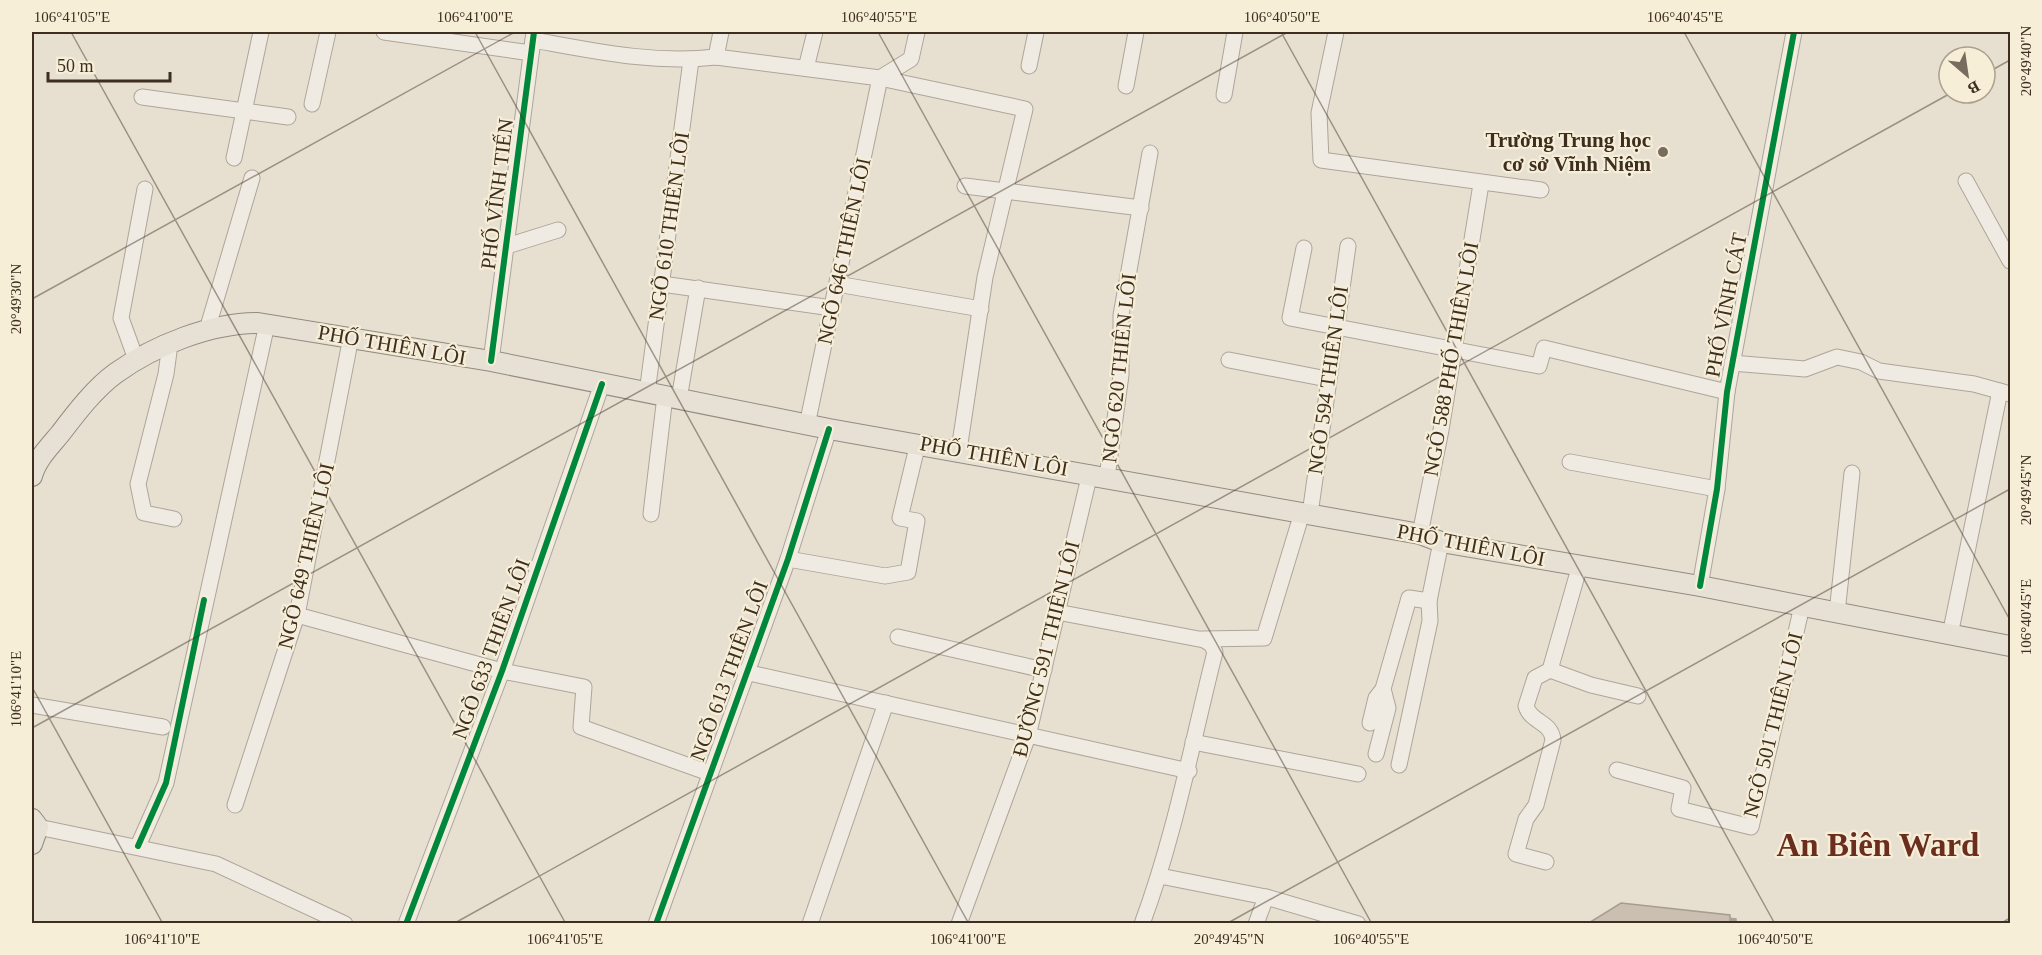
<svg xmlns="http://www.w3.org/2000/svg" width="2042" height="955" font-family="'Times New Roman',serif">
<style>
.building{fill:#cbbfb2;stroke:#a89c90;stroke-width:1.5;filter:url(#shadow)}
.lines{fill:none;stroke-linecap:round;stroke-linejoin:round}
.minor-casing{stroke:#ada599;stroke-width:17}
.major-casing{stroke:#928b80;stroke-width:22}
.minor{stroke:#efebe3;stroke-width:15}
.major{stroke:#e6e1d4;stroke-width:20}
.cycleway-casing{stroke:#f7eed8;stroke-width:10}
.cycleway{stroke:#00873e;stroke-width:6}
.ticks{fill:none;stroke:#3d2e20;stroke-width:1.5;stroke-opacity:0.45}
.poi-dot{fill:#786c5e;stroke:#f7eed8;stroke-width:2}
.labels{text-anchor:middle;dominant-baseline:central;stroke-width:4.5;stroke-linejoin:round;paint-order:stroke}
.poi-label{font-size:21px;font-weight:bold;fill:#3d2e20;stroke:#f7eed8;text-anchor:end}
.street-label{font-size:21px;fill:#3d2e20;stroke:#f7eed8}
.town-label{font-size:33px;font-weight:bold;fill:#6b2e1e;stroke:#f7eed8}
.neatline{fill:none;stroke:#3d2e20;stroke-width:2}
.ticks-label{font-size:15px;text-anchor:middle;fill:#3d2e20}
</style>
<defs>
<filter id="shadow"><feDropShadow dx="6" dy="4" stdDeviation="0" flood-color="#0004"/></filter>
</defs>
<rect width="100%" height="100%" fill="#e7e0d1"/>
<polygon class="building" points="1621,903 1730,915 1730,924 1587,924"/>
<g class="lines">
<defs>
<g id="minor">
<polyline points="384,32 531,53"/>
<polyline points="1336,32 1319,113 1321,160 1541,190"/>
<path d="M533 40C594 51 653 64 716 57L880 78 1025 109 985 277 959 450"/>
<polyline points="716,57 721,32"/>
<polyline points="1029,66 1036,32"/>
<polyline points="806,68 815,32"/>
<polyline points="1126,86 1136,32"/>
<polyline points="1224,95 1235,32"/>
<polyline points="142,97 288,117"/>
<polyline points="312,104 328,32"/>
<polyline points="234,158 261,32"/>
<polyline points="1966,181 2010,261"/>
<polyline points="965,186 1141,208"/>
<polyline points="507,246 558,230"/>
<polyline points="1304,248 1290,318 1539,366 1544,348 1727,392"/>
<polyline points="662,284 832,308"/>
<polyline points="837,284 981,309"/>
<polyline points="207,330 252,178"/>
<polyline points="170,344 166,374 138,484 144,513 174,519"/>
<polyline points="1229,360 1327,379"/>
<polyline points="491,361 534,32"/>
<polyline points="137,362 121,318 145,189"/>
<polyline points="1732,363 1805,369 1837,357 1861,362 1879,371 1974,384 2010,394"/>
<polyline points="647,393 691,60"/>
<polyline points="679,399 698,288"/>
<polyline points="807,425 880,78 911,59 917,32"/>
<polyline points="1570,462 1717,489"/>
<polyline points="1107,477 1121,375 1121,315 1150,153"/>
<polyline points="651,514 665,396"/>
<polyline points="1310,514 1348,246"/>
<polyline points="1420,534 1441,430 1481,184"/>
<polyline points="788,559 885,576 908,572 917,521 900,518 918,443"/>
<polyline points="1700,586 1717,489 1727,392 1794,32"/>
<path d="M1057 612 1204 640 1211 644 1215 652C1192 743 1175 835 1142 924"/>
<polyline points="1837,613 1852,473"/>
<polyline points="297,615 502,671 584,687 581,727 709,773"/>
<polyline points="1950,635 2000,391"/>
<polyline points="898,637 1044,670"/>
<polyline points="1202,639 1264,638 1302,513"/>
<polyline points="1550,670 1591,685 1638,696"/>
<polyline points="745,672 1189,771"/>
<polyline points="32,705 163,727"/>
<polyline points="1370,723 1376,698 1383,689"/>
<polyline points="1193,742 1358,774"/>
<polyline points="1376,754 1388,708 1383,689 1409,598 1429,601"/>
<polyline points="1399,765 1430,621 1429,601 1441,542"/>
<polyline points="1617,770 1683,788 1679,809 1751,827 1802,606"/>
<polyline points="235,805 297,615 351,337"/>
<polyline points="38,827 216,864 345,924"/>
<polyline points="138,846 166,783 267,324"/>
<path d="M1546 862 1516 854 1526 819 1536 805 1553 740C1551 721 1531 723 1526 706L1535 678 1550 670 1580 565"/>
<polyline points="1160,876 1266,897 1358,924"/>
<polyline points="406,924 502,671 602,384"/>
<polyline points="656,924 788,559 829,429"/>
<polyline points="810,924 886,703"/>
<polyline points="959,924 1028,736 1090,473"/>
<polyline points="1256,924 1266,897"/>
</g>
<g id="major">
<path d="M32 476C36 460 50 446 60 434 76 413 95 388 116 373 155 345 211 323 258 323L491 361 829 429 1420 534 1441 542 1700 586 2010 646"/>
<polyline points="32,819 38,827 32,844"/>
</g>
</defs>
<use href="#minor" class="minor-casing"/>
<use href="#major" class="major-casing"/>
<use href="#minor" class="minor"/>
<use href="#major" class="major"/>
<defs>
<g id="cycleway">
<polyline points="491,361 534,32"/>
<polyline points="1700,586 1717,489 1727,392 1794,32"/>
<polyline points="138,846 166,783 204,600"/>
<polyline points="406,924 502,671 602,384"/>
<polyline points="656,924 788,559 829,429"/>
</g>
</defs>
<use href="#cycleway" class="cycleway-casing"/>
<use href="#cycleway" class="cycleway"/>
</g>
<path class="ticks" d="M71 32 566 924M475 32 969 924M878 32 1372 924M1281 32 1775 924M1684 32 2010 620M1985 74 2010 60M32 299 515 32M32 687 163 924M32 728 1288 32M453 924 1951 93M1226 924 2010 489M2000 924 2010 918"/>
<circle class="poi-dot" cx="1663" cy="152" r="6"/>
<g class="labels">
<g class="poi-label">
<text x="1651" y="140">Trường Trung học<tspan x="1651" dy="24">cơ sở Vĩnh Niệm</tspan></text>
</g>
<g class="street-label">
<text transform="translate(497 194) rotate(-83)">PHỐ VĨNH TIẾN</text>
<text transform="translate(669 226) rotate(-82)">NGÕ 610 THIÊN LÔI</text>
<text transform="translate(844 251) rotate(-78)">NGÕ 646 THIÊN LÔI</text>
<text transform="translate(1726 305) rotate(-79)">PHỐ VĨNH CÁT</text>
<text transform="translate(392 345) rotate(10)">PHỐ THIÊN LÔI</text>
<text transform="translate(1451 359) rotate(-80)">NGÕ 588 PHỐ THIÊN LÔI</text>
<text transform="translate(1119 368) rotate(-84)">NGÕ 620 THIÊN LÔI</text>
<text transform="translate(1328 380) rotate(-82)">NGÕ 594 THIÊN LÔI</text>
<text transform="translate(994 456) rotate(10)">PHỐ THIÊN LÔI</text>
<text transform="translate(1471 545) rotate(11)">PHỐ THIÊN LÔI</text>
<text transform="translate(306 556) rotate(-77)">NGÕ 649 THIÊN LÔI</text>
<text transform="translate(491 649) rotate(-70)">NGÕ 633 THIÊN LÔI</text>
<text transform="translate(1046 649) rotate(-76)">ĐƯỜNG 591 THIÊN LÔI</text>
<text transform="translate(729 671) rotate(-70)">NGÕ 613 THIÊN LÔI</text>
<text transform="translate(1773 725) rotate(-76)">NGÕ 501 THIÊN LÔI</text>
</g>
<g class="town-label">
<text x="1878" y="845">An Biên Ward</text>
</g>
</g>
<rect width="2042" height="955" fill="none" stroke="#f7eed8" stroke-width="66"/>
<g transform="translate(1967 75) rotate(151)"><circle r="28" fill="#f7eed8" stroke="#ada18e" stroke-width="1.5"/>
<path d="M0-4.5L10 22L0 15L-10 22Z" fill="#786c5e"/>
<text y="-9" font-size="16" font-weight="bold" text-anchor="middle" fill="#3d2e20">B</text>
</g>
<path d="M48 72v9h122v-9" fill="none" stroke="#3d2e20" stroke-width="3"/>
<text x="57" y="72" font-size="18" fill="#3d2e20" stroke="#f7eed8" stroke-width="4.5" paint-order="stroke">50 m</text>
<rect x="33" y="33" width="1976" height="889" class="neatline"/>
<g class="ticks-label">
<text x="72" y="22">106°41'05"E</text>
<text x="475" y="22">106°41'00"E</text>
<text x="879" y="22">106°40'55"E</text>
<text x="1282" y="22">106°40'50"E</text>
<text x="1685" y="22">106°40'45"E</text>
<text transform="translate(2026 61) rotate(-90)" y="5">20°49'40"N</text>
<text transform="translate(16 299) rotate(-90)" y="5">20°49'30"N</text>
<text transform="translate(2026 490) rotate(-90)" y="5">20°49'45"N</text>
<text transform="translate(2026 617) rotate(-90)" y="5">106°40'45"E</text>
<text transform="translate(16 689) rotate(-90)" y="5">106°41'10"E</text>
<text x="162" y="944">106°41'10"E</text>
<text x="565" y="944">106°41'05"E</text>
<text x="968" y="944">106°41'00"E</text>
<text x="1229" y="944">20°49'45"N</text>
<text x="1371" y="944">106°40'55"E</text>
<text x="1775" y="944">106°40'50"E</text>
</g>
</svg>
